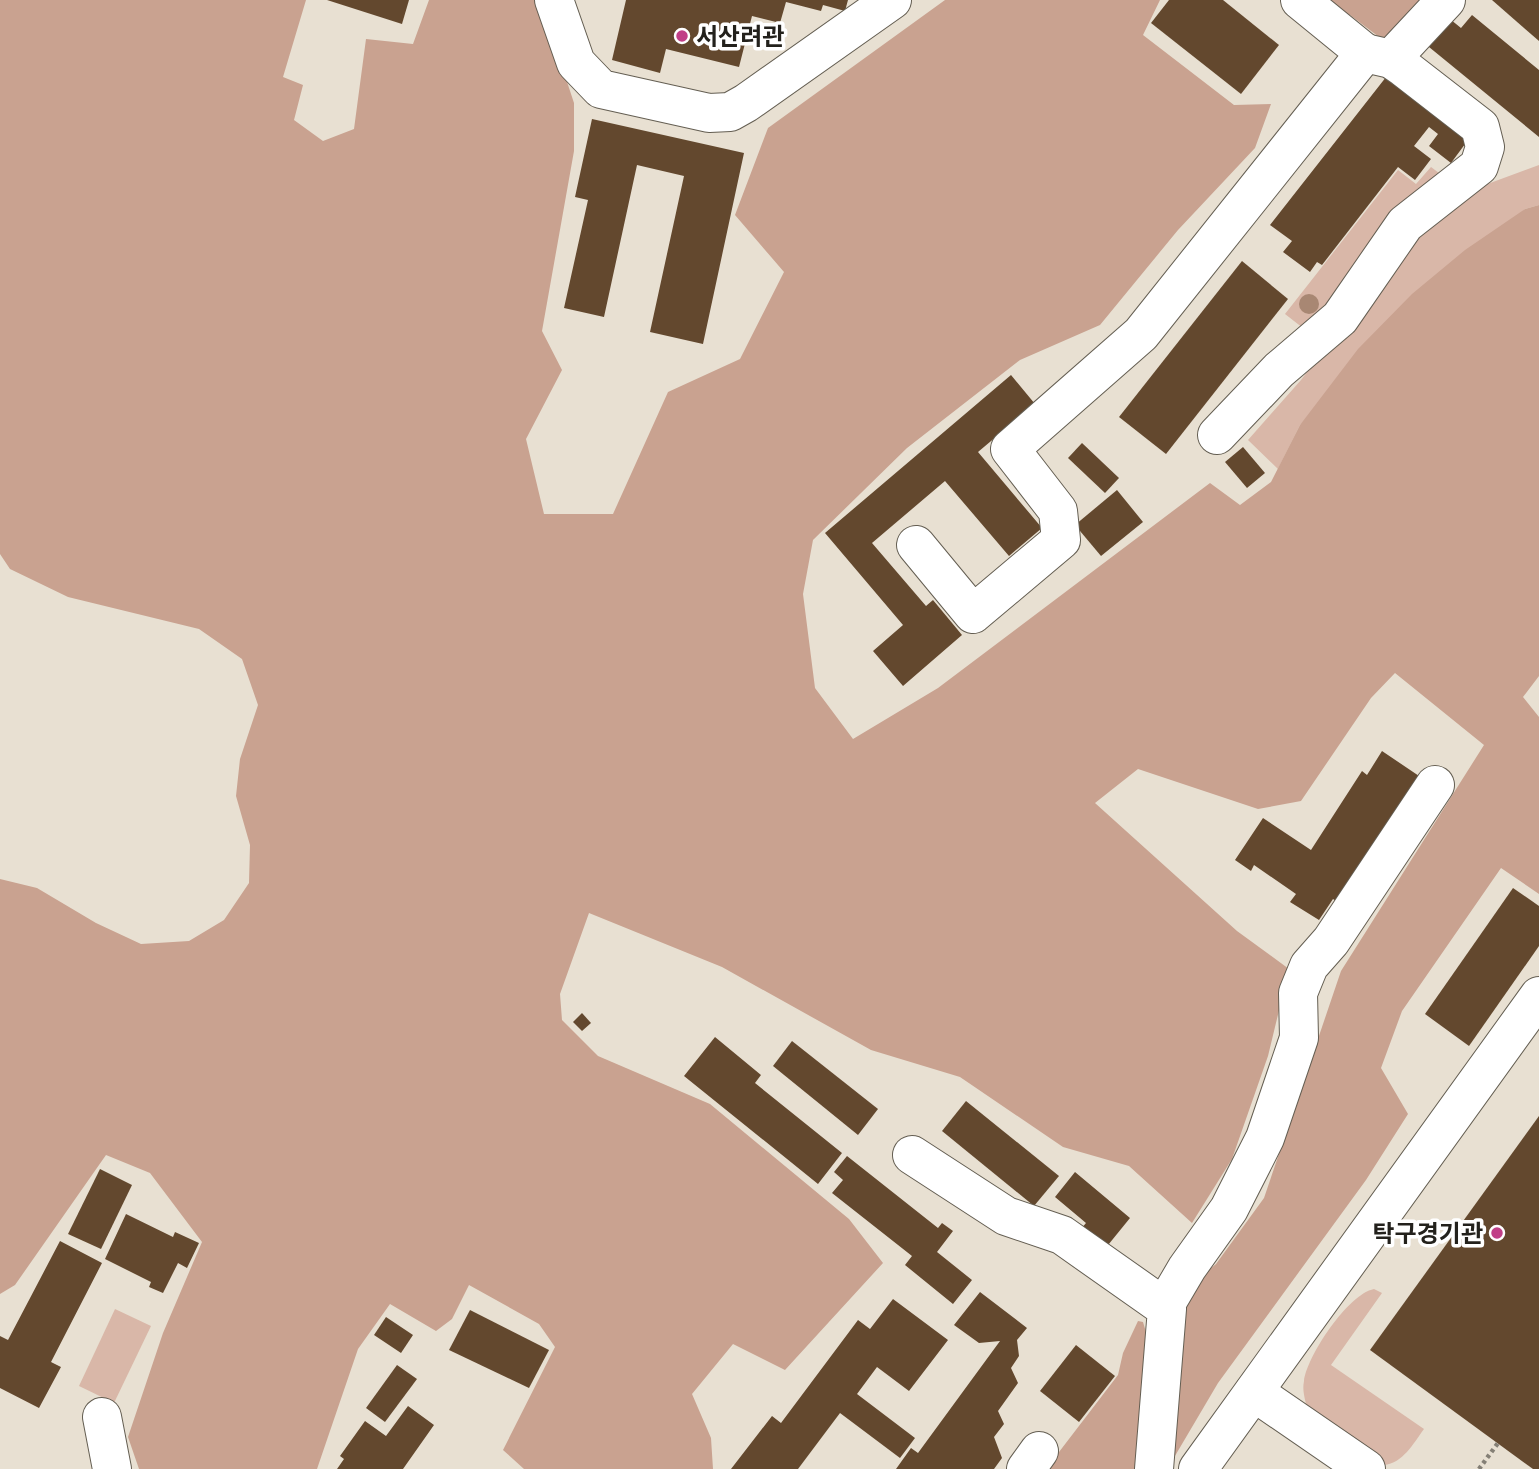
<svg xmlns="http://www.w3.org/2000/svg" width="1539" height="1469" font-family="Jost,'Noto Sans KR',sans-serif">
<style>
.green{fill:#d9b7a8}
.forest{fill:#c9a290}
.building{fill:#63482e}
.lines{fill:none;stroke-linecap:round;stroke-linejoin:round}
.minor-casing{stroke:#645e52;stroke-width:40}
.path{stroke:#847f75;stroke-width:4.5;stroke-dasharray:3.5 3.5;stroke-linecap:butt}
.minor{stroke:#fff;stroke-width:38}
.tree{fill:#a88773}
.poi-dot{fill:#c13f87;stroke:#fff;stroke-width:2.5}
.labels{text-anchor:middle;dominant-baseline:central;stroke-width:7;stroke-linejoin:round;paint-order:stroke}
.poi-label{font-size:24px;font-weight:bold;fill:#23211c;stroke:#fff;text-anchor:start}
</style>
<rect width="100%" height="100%" fill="#e8e0d2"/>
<g class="green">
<polygon points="1539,165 1539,205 1525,209 1300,425 1278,469 1248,440 1301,380 1398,252 1474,189"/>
<polygon points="1431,167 1443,176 1341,295 1303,328 1285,314 1398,170 1416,184"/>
<path d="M1374 1289 1382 1293 1331 1365 1424 1429C1413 1444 1403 1463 1384 1465L1307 1408C1305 1399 1302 1390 1304 1381 1307 1356 1348 1294 1374 1289Z"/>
<polygon points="115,1309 151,1326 114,1403 79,1386"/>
</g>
<g class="forest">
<polygon points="0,0 306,0 283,77 303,85 294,120 323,141 354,129 366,39 413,44 429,0 540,0 574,103 574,151 542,331 562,370 526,439 544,514 613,514 668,392 740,359 784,272 735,215 768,128 945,0 1160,0 1143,35 1234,105 1271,104 1255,148 1178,230 1100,325 1020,360 907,448 813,540 803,594 815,688 853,739 938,688 1210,483 1240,505 1271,482 1300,425 1358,349 1412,294 1465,250 1525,209 1539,205 1539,676 1523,697 1539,717 1539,894 1501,868 1402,1011 1381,1068 1408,1114 1366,1180 1218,1383 1172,1461 1180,1294 1216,1264 1264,1198 1341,971 1484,745 1395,673 1371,698 1301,801 1258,809 1138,769 1095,803 1237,931 1289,969 1268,1056 1232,1159 1192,1223 1129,1166 1063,1147 960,1077 871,1050 722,967 589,913 560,994 562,1020 598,1056 710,1104 849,1219 883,1263 785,1370 733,1344 692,1394 711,1438 713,1469 524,1469 503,1450 555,1347 539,1324 469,1285 452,1319 436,1331 390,1304 358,1349 317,1469 139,1469 128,1437 163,1333 202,1242 150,1173 106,1155 15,1285 0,1294 0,879 37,888 96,923 141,944 189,941 224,920 249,883 250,845 236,796 240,759 258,705 242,659 199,629 68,597 10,569 0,554"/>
<polygon points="1314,0 1429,0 1387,43 1350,15 1343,23"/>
<polygon points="1138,1321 1143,1322 1148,1339 1135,1469 1046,1469 1118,1375 1123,1353"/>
</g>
<g class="building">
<polygon points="327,0 409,0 402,24"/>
<polygon points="626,0 848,0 845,11 823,5 821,11 786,2 780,23 752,16 739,67 666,49 660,73 612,60"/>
<polygon points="1169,0 1223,0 1279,45 1241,94 1151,23"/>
<polygon points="1492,0 1539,0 1539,41"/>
<polygon points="1440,11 1461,28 1472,15 1539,70 1539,137 1418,38"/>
<polygon points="1390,72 1471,136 1451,163 1429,146 1438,134 1429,127 1414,146 1431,159 1415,180 1398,167 1322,265 1317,262 1310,272 1283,252 1292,241 1270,225"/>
<polygon points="592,119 744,153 703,344 650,332 684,176 637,165 604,317 564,308 588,200 575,197"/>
<polygon points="1242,261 1288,299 1166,454 1119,417"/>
<polygon points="1011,375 1035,404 978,452 1042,528 1009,556 945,481 872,543 926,606 933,600 962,635 903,686 873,651 903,625 825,533"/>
<polygon points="1082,443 1119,478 1105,493 1068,458"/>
<polygon points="1243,447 1265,473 1247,488 1225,462"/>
<polygon points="1117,490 1143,522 1101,556 1075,525"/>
<polygon points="1382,751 1422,778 1339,903 1333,899 1319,920 1290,902 1296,894 1254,865 1251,871 1235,860 1263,818 1311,850 1362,771 1367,775"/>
<polygon points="1513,888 1539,906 1539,946 1469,1046 1425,1014"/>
<polygon points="582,1013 591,1023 582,1031 573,1022"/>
<polygon points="715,1037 761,1075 755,1083 842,1153 818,1184 684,1076"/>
<polygon points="792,1041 878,1109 858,1135 773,1066"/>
<polygon points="966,1101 1059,1176 1034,1206 942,1131"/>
<polygon points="1539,1116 1539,1469 1533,1469 1370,1350"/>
<polygon points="847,1156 938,1228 942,1223 953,1231 937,1252 972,1280 953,1304 905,1265 912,1256 832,1193 843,1180 834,1172"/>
<polygon points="100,1169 132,1185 101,1249 68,1234"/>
<polygon points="1075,1172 1130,1218 1104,1250 1080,1230 1086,1223 1055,1197"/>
<polygon points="126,1214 173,1237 175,1232 199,1243 187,1268 178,1263 163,1293 149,1287 151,1282 105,1259"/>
<polygon points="60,1241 102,1263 51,1362 61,1367 39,1408 0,1388 0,1336 8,1340"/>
<polygon points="980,1292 1027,1328 1017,1340 1019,1356 1011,1368 1018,1383 998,1411 1004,1424 994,1437 1002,1458 994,1469 896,1469 911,1448 918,1453 1000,1341 979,1343 954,1325"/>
<polygon points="893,1299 948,1340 909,1391 877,1367 857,1394 915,1438 900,1458 840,1413 798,1469 731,1469 772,1416 781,1423 858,1320 870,1329"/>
<polygon points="470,1310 549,1350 529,1388 449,1350"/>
<polygon points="386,1317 413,1335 401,1353 374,1335"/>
<polygon points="1076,1345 1115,1376 1079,1422 1040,1391"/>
<polygon points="397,1365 417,1379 385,1422 366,1408"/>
<polygon points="408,1406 434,1425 403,1469 337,1469 344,1459 340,1456 365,1421 386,1436"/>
</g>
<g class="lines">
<defs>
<g id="minor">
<polyline points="554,0 576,63 601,89 709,113 730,112 746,103 892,0"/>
<polyline points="1391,59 1446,0"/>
<polyline points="1217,435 1279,370 1340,318 1405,224 1479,166 1485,147 1480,127 1404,68 1391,59 1365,53"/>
<polyline points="916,545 973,614 1061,540 1058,511 1010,449 1141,334 1365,53 1300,0"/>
<polyline points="912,1155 1006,1216 1062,1235 1167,1309 1154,1469"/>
<polyline points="1164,1307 1187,1268 1229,1209 1265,1138 1299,1038 1298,993 1309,966 1331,941 1435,785"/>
<polyline points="1254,1392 1366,1469"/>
<polyline points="102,1417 112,1469"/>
<polyline points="1026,1469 1039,1451"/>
<polyline points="1198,1469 1539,996"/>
</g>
</defs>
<use href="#minor" class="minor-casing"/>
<polyline class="path" points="1479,1469 1498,1443"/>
<use href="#minor" class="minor"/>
</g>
<circle class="tree" cx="1309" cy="304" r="10"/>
<g class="poi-dot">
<circle cx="682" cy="36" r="7"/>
<circle cx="1497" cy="1233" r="7"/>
</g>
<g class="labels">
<g class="poi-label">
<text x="696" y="36">서산려관</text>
<text x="1483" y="1233" text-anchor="end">탁구경기관</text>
</g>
</g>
</svg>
